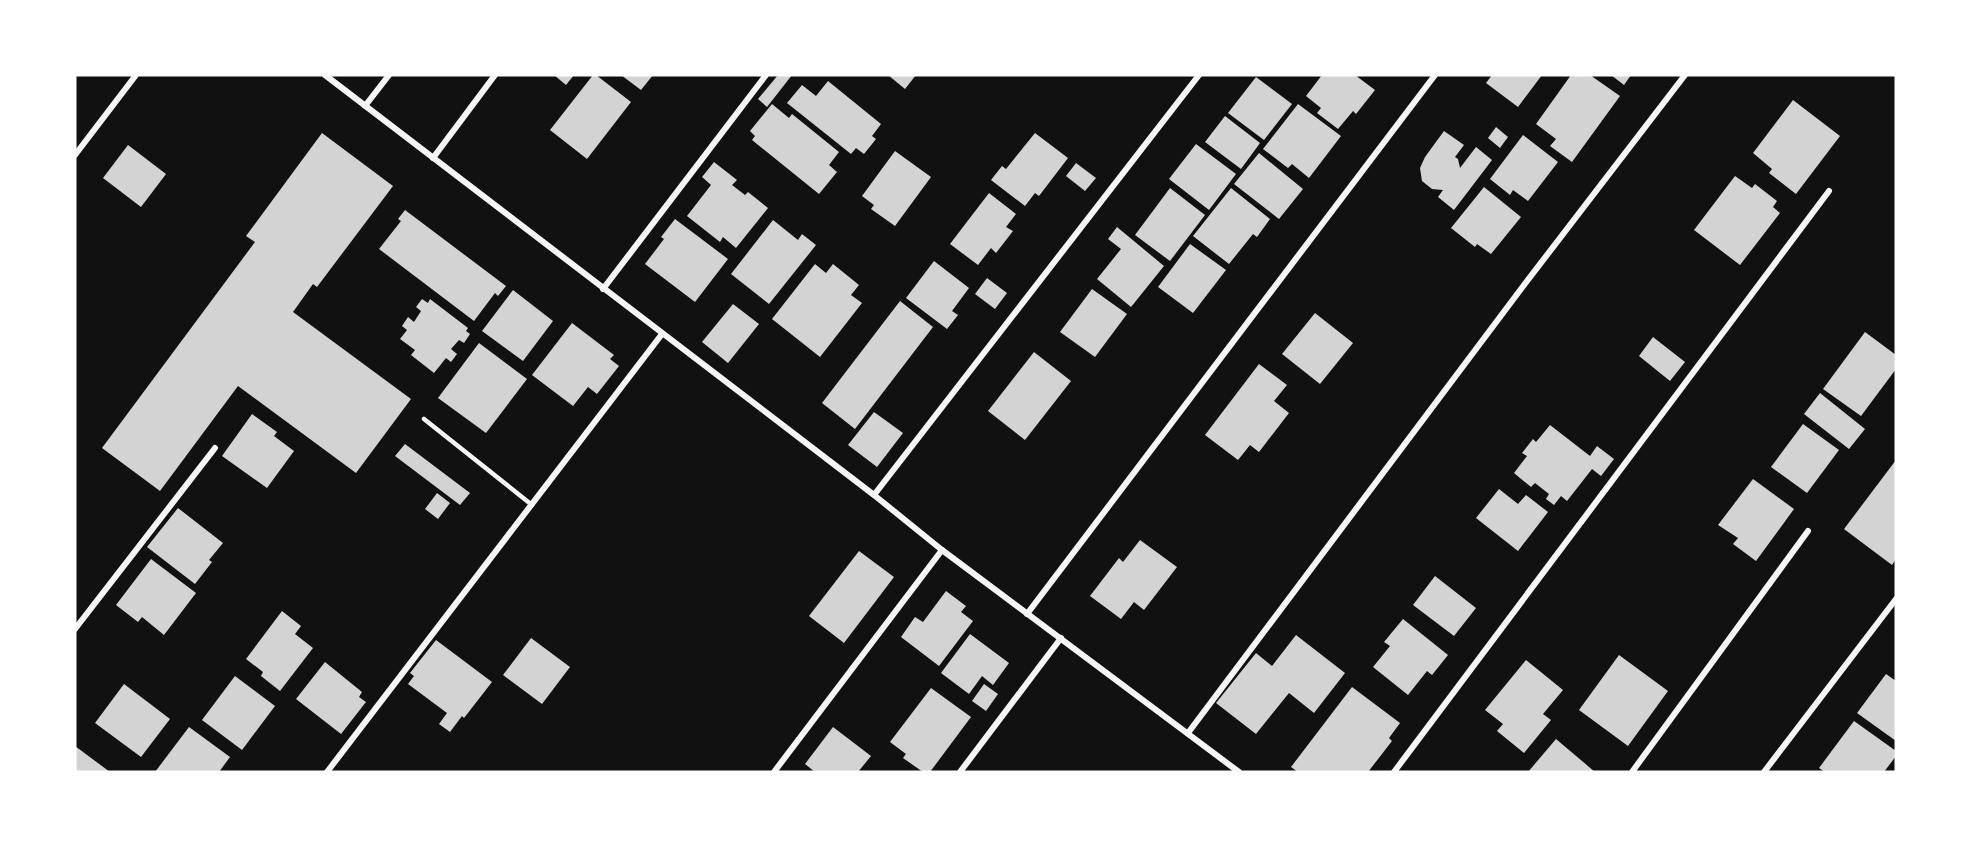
<svg xmlns="http://www.w3.org/2000/svg" width="1971" height="847" font-family="Jost,sans-serif">
<style>
.building{fill:#d3d3d3}
.lines{fill:none;stroke-linecap:round;stroke-linejoin:round}
.service{stroke:#f5f5f5;stroke-width:4.5}
.minor{stroke:#f5f5f5;stroke-width:6}
</style>
<rect width="100%" height="100%" fill="#111"/>
<g class="building">
<polygon points="554,75 574,75 566,85"/>
<polygon points="593,75 596,75 631,102 587,159 550,130"/>
<polygon points="621,75 653,75 641,90"/>
<polygon points="778,75 792,75 767,107 758,99"/>
<polygon points="888,75 916,75 905,89"/>
<polygon points="1322,75 1355,75 1375,90 1356,114 1353,111 1338,129 1317,113 1321,108 1306,96"/>
<polygon points="1492,75 1542,75 1518,107 1486,83"/>
<polygon points="1571,75 1590,75 1620,96 1572,162 1550,146 1556,139 1536,124"/>
<polygon points="1611,75 1631,75 1624,85"/>
<polygon points="1256,77 1292,104 1264,140 1228,113"/>
<polygon points="828,81 881,124 872,136 876,139 864,154 856,148 851,154 787,103 802,85 816,96"/>
<polygon points="1793,100 1840,136 1796,194 1769,173 1772,169 1753,153"/>
<polygon points="772,104 789,118 792,114 839,152 829,165 837,172 819,194 752,140 755,136 750,131"/>
<polygon points="1298,104 1341,136 1309,178 1292,164 1288,168 1263,149"/>
<polygon points="1225,116 1260,143 1241,169 1205,142"/>
<polygon points="1496,127 1508,137 1500,148 1488,138"/>
<polygon points="1444,131 1464,145 1455,157 1458,159 1460,168 1476,147 1492,160 1454,210 1438,197 1443,190 1432,189 1422,181 1420,168 1425,157"/>
<polygon points="322,133 393,186 317,287 313,284 293,312 411,399 356,473 238,386 160,491 102,448 255,242 246,236"/>
<polygon points="1035,133 1068,158 1039,196 1035,193 1025,206 991,180 1002,166 1006,169"/>
<polygon points="1523,135 1558,162 1528,201 1513,190 1510,195 1490,179"/>
<polygon points="1196,144 1236,174 1209,210 1169,179"/>
<polygon points="128,145 166,174 141,207 103,178"/>
<polygon points="895,151 931,177 895,226 871,209 874,205 862,196"/>
<polygon points="1259,153 1303,189 1279,219 1234,184"/>
<polygon points="714,162 737,180 732,185 745,195 748,192 768,208 736,248 723,237 720,242 687,216 711,185 702,177"/>
<polygon points="1076,163 1096,178 1085,191 1066,176"/>
<polygon points="1735,176 1752,188 1755,184 1777,201 1773,207 1780,213 1740,265 1694,230"/>
<polygon points="1484,187 1521,217 1491,254 1477,244 1475,247 1451,228"/>
<polygon points="1170,188 1205,215 1170,261 1135,235"/>
<polygon points="1231,188 1270,219 1257,237 1253,234 1229,264 1193,236"/>
<polygon points="989,193 1016,214 1006,227 1013,231 996,253 991,248 978,265 950,244"/>
<polygon points="405,210 506,286 498,296 495,293 474,321 379,249 401,221 398,219"/>
<polygon points="675,219 728,259 695,302 645,264 664,239 661,237"/>
<polygon points="773,220 798,240 802,234 816,245 769,304 731,274"/>
<polygon points="1117,227 1164,266 1131,307 1097,279 1121,249 1108,239"/>
<polygon points="1190,244 1226,270 1193,313 1158,287"/>
<polygon points="934,261 969,288 952,311 958,315 947,329 906,298"/>
<polygon points="815,264 826,273 833,264 859,285 851,295 862,303 820,357 772,319"/>
<polygon points="987,278 1007,293 995,309 975,294"/>
<polygon points="1092,289 1127,314 1095,357 1060,332"/>
<polygon points="513,290 553,321 523,361 482,331"/>
<polygon points="422,299 428,303 430,299 468,328 466,331 470,334 464,343 459,340 451,349 457,354 451,362 446,358 434,373 411,355 415,350 400,339 407,330 402,326 408,317 414,322 421,311 416,307"/>
<polygon points="900,301 933,327 855,429 822,403"/>
<polygon points="733,304 759,324 728,363 702,342"/>
<polygon points="1315,313 1353,343 1320,384 1282,354"/>
<polygon points="572,323 614,355 610,359 619,366 597,394 588,387 573,406 532,375"/>
<polygon points="1865,332 1896,355 1896,369 1861,416 1823,389"/>
<polygon points="1653,337 1685,362 1670,381 1639,356"/>
<polygon points="479,343 527,379 486,433 438,398"/>
<polygon points="1034,352 1071,381 1025,440 988,411"/>
<polygon points="1259,364 1287,385 1274,401 1289,413 1259,452 1250,445 1238,460 1205,435"/>
<polygon points="1820,393 1865,429 1849,449 1804,414"/>
<polygon points="874,412 903,433 877,467 848,445"/>
<polygon points="252,414 277,432 274,436 294,451 267,488 222,456"/>
<polygon points="1803,424 1839,450 1807,493 1771,467"/>
<polygon points="1550,425 1590,456 1597,446 1614,459 1601,476 1592,469 1567,501 1561,496 1554,505 1546,499 1549,494 1535,483 1531,487 1514,473 1527,456 1522,453 1533,439 1536,442"/>
<polygon points="405,444 470,493 460,505 395,456"/>
<polygon points="1896,460 1896,559 1892,565 1844,529"/>
<polygon points="1753,479 1794,509 1756,561 1733,544 1738,538 1718,525"/>
<polygon points="1499,489 1518,504 1526,495 1548,512 1518,551 1476,518"/>
<polygon points="437,493 450,503 438,519 425,509"/>
<polygon points="178,508 223,543 209,560 212,562 195,584 147,547"/>
<polygon points="1140,540 1177,567 1144,610 1134,602 1121,619 1090,596 1119,558 1123,562"/>
<polygon points="859,551 894,577 844,643 809,616"/>
<polygon points="151,559 196,593 164,635 142,617 138,622 116,605"/>
<polygon points="1435,576 1476,608 1454,636 1413,605"/>
<polygon points="946,591 966,606 961,612 973,621 939,666 901,637 915,617 923,622"/>
<polygon points="282,611 301,626 295,634 313,648 280,691 261,676 263,672 246,659"/>
<polygon points="1403,619 1448,655 1432,675 1427,671 1408,695 1373,667 1390,646 1384,642"/>
<polygon points="970,634 1009,663 993,685 982,676 969,694 941,673"/>
<polygon points="1296,635 1345,673 1314,713 1289,693 1256,734 1216,703 1256,653 1272,666"/>
<polygon points="531,638 570,667 542,704 503,675"/>
<polygon points="436,640 492,682 464,718 462,716 450,732 439,724 447,713 408,684 414,676 410,673"/>
<polygon points="1619,655 1668,691 1628,746 1579,710"/>
<polygon points="1526,660 1563,690 1543,714 1551,720 1524,753 1497,731 1503,724 1485,710"/>
<polygon points="325,662 362,692 359,697 366,702 341,734 296,699"/>
<polygon points="1886,674 1896,681 1896,741 1857,713"/>
<polygon points="235,676 275,706 242,750 202,720"/>
<polygon points="124,684 170,719 141,757 95,723"/>
<polygon points="984,684 998,694 986,711 972,701"/>
<polygon points="1352,687 1400,723 1389,738 1392,741 1368,772 1298,772 1291,767"/>
<polygon points="931,688 971,717 930,772 923,772 903,758 906,754 890,742"/>
<polygon points="1854,721 1896,751 1896,756 1884,772 1825,772 1819,768"/>
<polygon points="189,727 230,757 219,772 155,772"/>
<polygon points="833,727 871,756 858,772 815,772 805,764"/>
<polygon points="1556,739 1595,772 1528,772"/>
<polygon points="75,746 110,772 75,772"/>
</g>
<g class="lines">
<polyline class="service" points="424,419 532,505"/>
<g class="minor">
<polyline points="325,75 874,495 942,550 1239,772"/>
<polyline points="365,106 389,75"/>
<polyline points="75,155 136,75"/>
<polyline points="433,158 495,75"/>
<polyline points="603,289 766,75"/>
<polyline points="874,495 1199,75"/>
<polyline points="1027,614 1435,75"/>
<polyline points="75,629 215,448"/>
<polyline points="1188,733 1524,285 1685,75"/>
<polyline points="327,772 662,334"/>
<polyline points="774,772 942,550"/>
<polyline points="960,772 1061,638"/>
<polyline points="1394,772 1829,191"/>
<polyline points="1632,772 1808,531"/>
<polyline points="1764,772 1896,599"/>
</g>
</g>
<rect width="1971" height="847" fill="none" stroke="#ffffff" stroke-width="153"/>
</svg>
